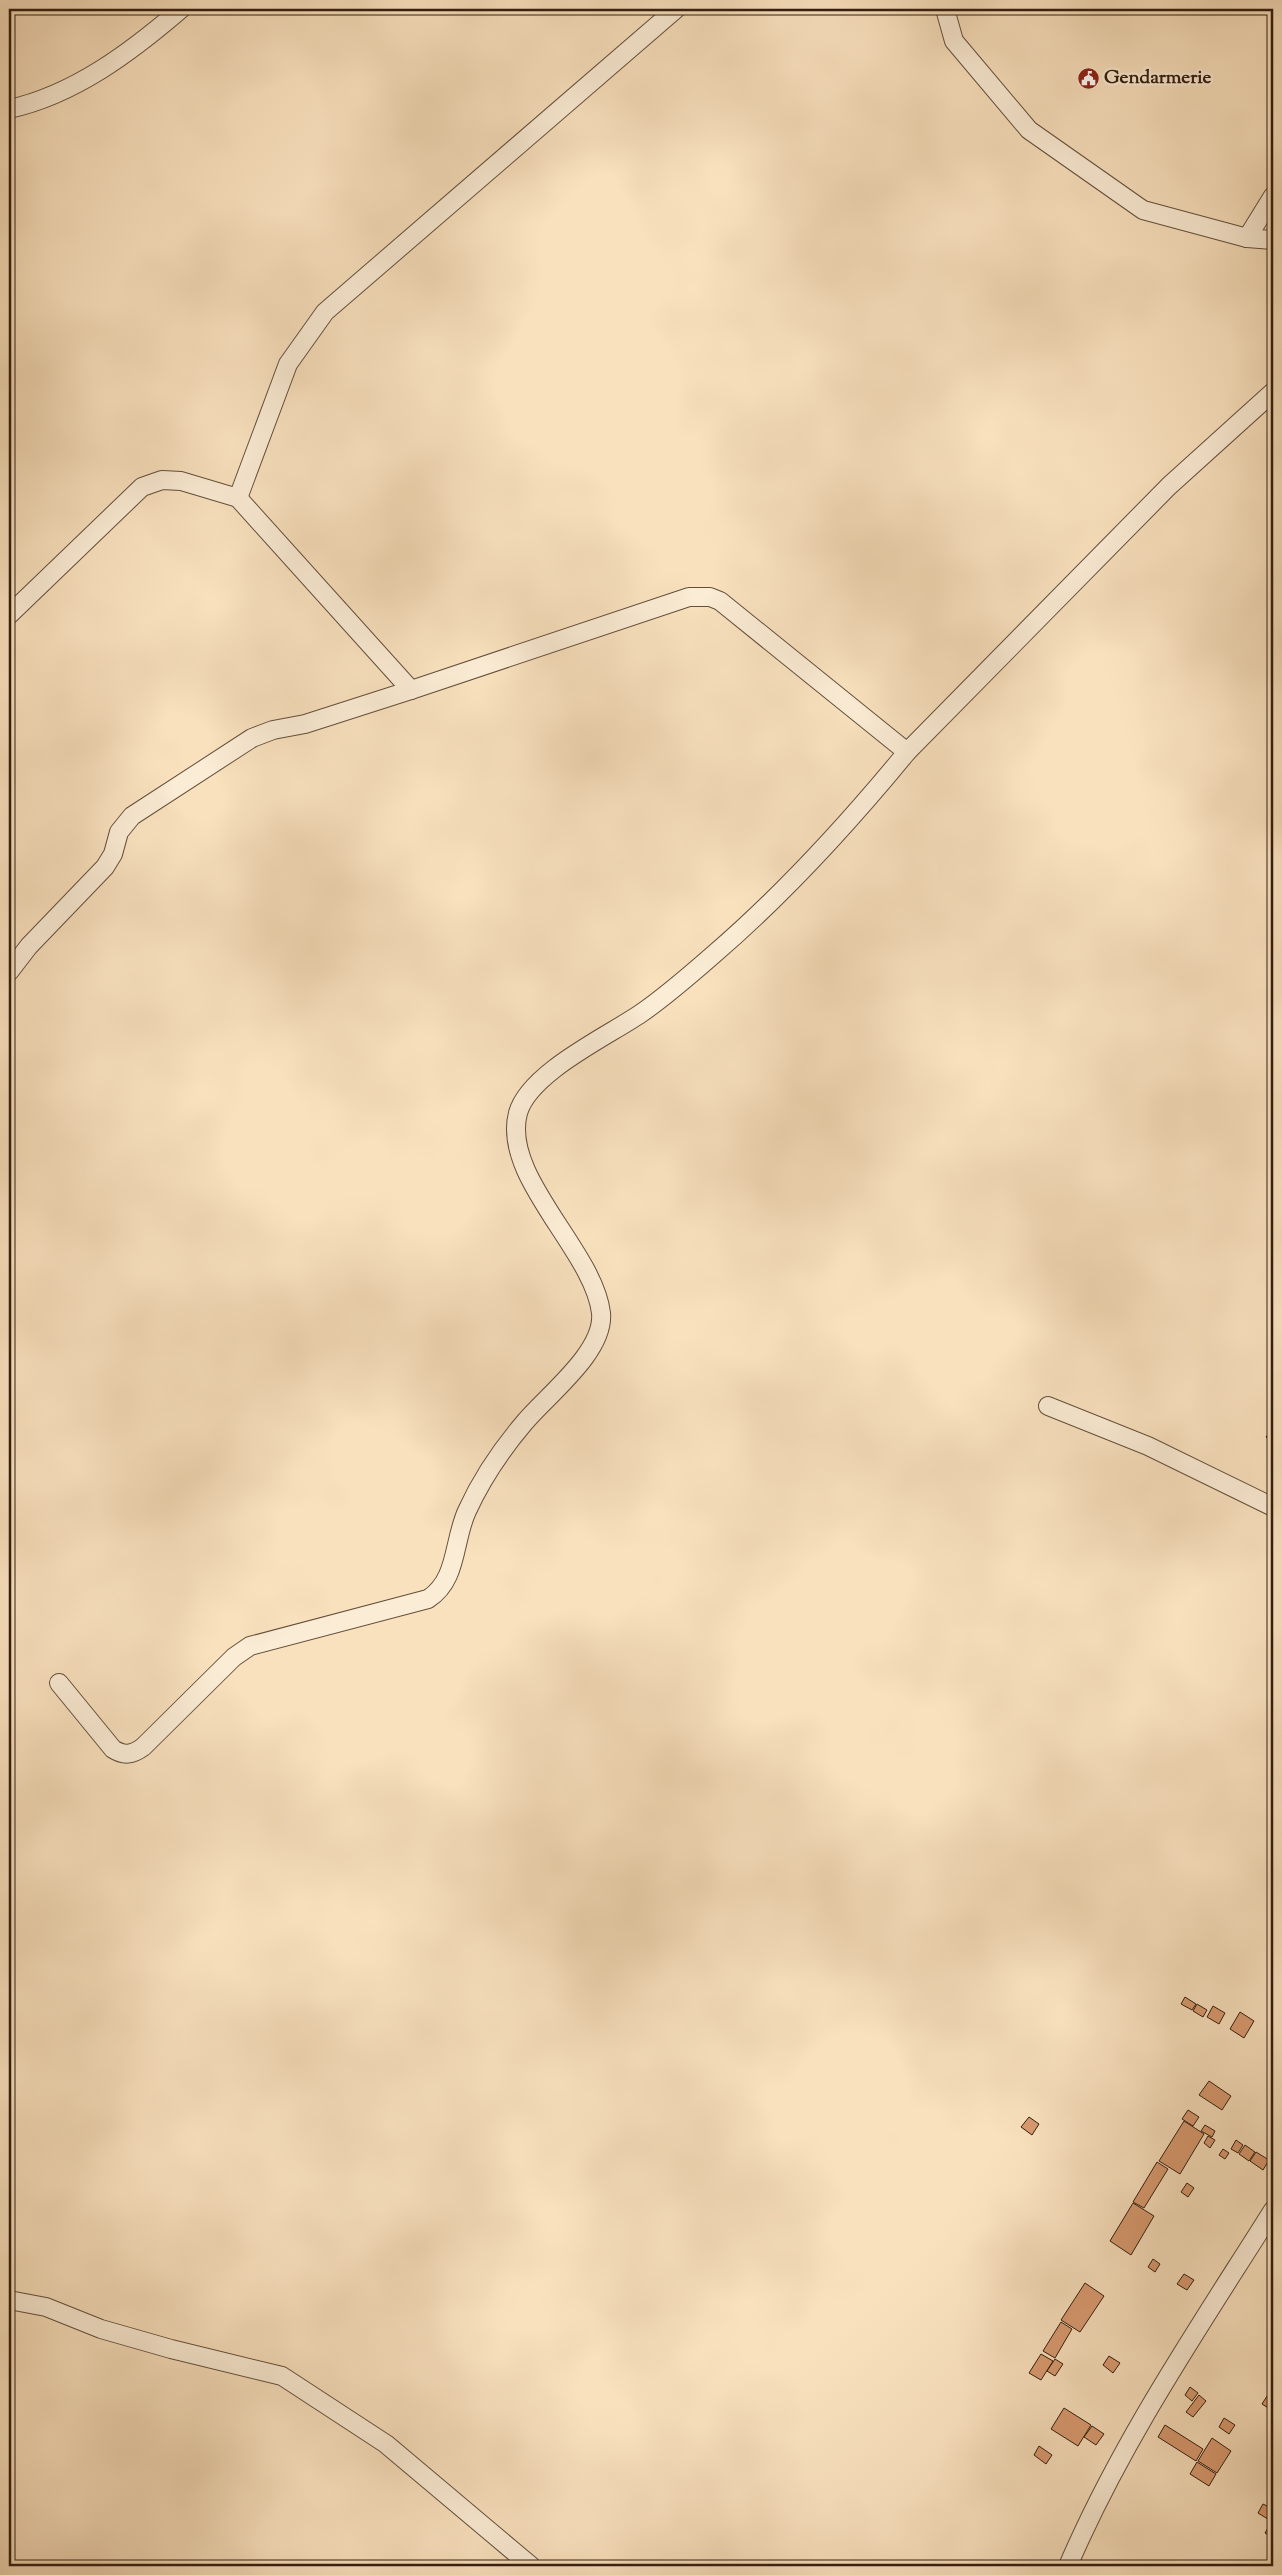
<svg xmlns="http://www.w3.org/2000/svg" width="1282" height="2575" font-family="'Sorts Mill Goudy',serif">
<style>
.building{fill:#d99b71;stroke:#331e10}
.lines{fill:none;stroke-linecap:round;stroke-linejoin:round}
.street-casing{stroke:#644f3c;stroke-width:20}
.street{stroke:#fbecd5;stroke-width:18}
.labels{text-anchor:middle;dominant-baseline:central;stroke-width:4.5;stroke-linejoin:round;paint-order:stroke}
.poi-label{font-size:19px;font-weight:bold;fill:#331e10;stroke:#fbecd5;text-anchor:start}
</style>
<rect width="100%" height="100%" fill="#f9e1be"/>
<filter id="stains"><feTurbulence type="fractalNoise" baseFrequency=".004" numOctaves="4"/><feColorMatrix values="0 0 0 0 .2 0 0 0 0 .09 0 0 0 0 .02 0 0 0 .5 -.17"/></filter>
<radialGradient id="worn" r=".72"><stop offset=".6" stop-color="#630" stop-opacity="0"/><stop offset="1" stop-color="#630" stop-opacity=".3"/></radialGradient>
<g class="building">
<polygon points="1271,1431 1273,1433 1273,1442 1266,1437"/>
<polygon points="1185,1997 1196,2004 1192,2010 1181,2004"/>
<polygon points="1197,2004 1207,2010 1203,2017 1193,2011"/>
<polygon points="1213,2006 1225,2013 1219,2024 1207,2017"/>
<polygon points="1240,2012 1254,2021 1244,2038 1230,2029"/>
<polygon points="1209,2081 1231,2096 1222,2110 1199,2095"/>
<polygon points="1188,2110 1199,2117 1193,2126 1182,2119"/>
<polygon points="1029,2117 1039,2124 1032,2135 1021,2127"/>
<polygon points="1184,2121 1204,2134 1180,2174 1159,2161"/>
<polygon points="1205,2125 1215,2131 1212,2137 1201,2131"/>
<polygon points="1208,2136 1215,2140 1210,2148 1204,2143"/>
<polygon points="1236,2140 1243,2145 1238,2153 1231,2149"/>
<polygon points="1245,2145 1255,2152 1249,2161 1239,2154"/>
<polygon points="1223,2149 1229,2153 1225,2159 1219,2155"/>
<polygon points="1256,2152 1269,2160 1263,2170 1250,2161"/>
<polygon points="1157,2162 1168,2169 1144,2208 1133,2202"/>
<polygon points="1187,2183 1194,2188 1188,2197 1181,2192"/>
<polygon points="1133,2203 1154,2216 1131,2255 1110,2241"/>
<polygon points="1153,2259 1160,2264 1155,2272 1148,2267"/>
<polygon points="1184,2274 1194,2280 1187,2290 1177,2284"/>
<polygon points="1085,2283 1104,2296 1080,2332 1061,2320"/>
<polygon points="1061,2322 1072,2329 1055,2358 1043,2351"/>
<polygon points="1041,2354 1053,2361 1041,2380 1029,2373"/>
<polygon points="1109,2356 1120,2363 1113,2373 1103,2365"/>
<polygon points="1055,2359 1063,2364 1055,2376 1047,2371"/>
<polygon points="1190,2387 1198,2393 1192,2401 1185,2395"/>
<polygon points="1269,2393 1273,2395 1273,2411 1262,2404"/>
<polygon points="1199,2395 1206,2401 1193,2417 1186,2412"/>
<polygon points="1064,2408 1091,2425 1078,2446 1051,2429"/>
<polygon points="1224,2418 1235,2425 1229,2434 1219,2427"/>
<polygon points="1165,2425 1203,2449 1196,2461 1158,2437"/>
<polygon points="1092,2426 1104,2434 1096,2445 1084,2437"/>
<polygon points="1212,2438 1231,2451 1217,2473 1198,2461"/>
<polygon points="1039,2446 1052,2455 1046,2464 1034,2455"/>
<polygon points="1197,2462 1216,2474 1209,2486 1190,2474"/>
<polygon points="1263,2504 1273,2509 1271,2521 1258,2513"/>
<polygon points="1273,2519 1273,2538 1265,2533"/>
</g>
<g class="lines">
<defs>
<g id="street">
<polyline points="945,9 954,41 1029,130 1143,210 1247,238 1273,240"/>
<path d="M9 109C74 95 131 52 181 9"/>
<polyline points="1247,238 1273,196"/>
<polyline points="238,498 288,364 325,312 676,9"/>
<polyline points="9,615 142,487 162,480 181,481 238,498 411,690"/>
<polyline points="9,972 29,946 105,867 113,854 119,832 132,816 252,738 273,730 305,724 411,690 689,597 710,597 720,601 907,752 1169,486 1273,392"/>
<polyline points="1048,1406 1148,1446 1273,1507"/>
<path d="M59 1683 113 1749C124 1756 132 1755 143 1747L234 1657 250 1646 428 1599C458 1580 453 1541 467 1511 481 1480 502 1449 524 1423 546 1396 605 1352 601 1313 594 1251 501 1177 518 1113 529 1073 606 1037 640 1014 665 997 689 976 713 955 784 894 847 825 907 752"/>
<polyline points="9,2300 46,2307 101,2329 171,2349 282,2376 386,2444 531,2566"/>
<path d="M1068 2566C1122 2440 1200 2326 1273 2210"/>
</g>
</defs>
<use href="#street" class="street-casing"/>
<use href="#street" class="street"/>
</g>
<defs>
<symbol id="civic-disc" viewBox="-11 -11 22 22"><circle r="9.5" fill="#8f2418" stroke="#fbecd5"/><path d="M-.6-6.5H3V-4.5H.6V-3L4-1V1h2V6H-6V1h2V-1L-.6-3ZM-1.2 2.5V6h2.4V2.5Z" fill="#fff"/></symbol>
</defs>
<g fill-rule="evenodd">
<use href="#civic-disc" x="1076" y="66" width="25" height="25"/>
</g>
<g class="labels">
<g class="poi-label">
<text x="1104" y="78">Gendarmerie</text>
</g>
</g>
<rect width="1282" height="2575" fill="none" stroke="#f9e1be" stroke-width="30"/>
<rect x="10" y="10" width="1262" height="2555" fill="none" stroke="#331e10" stroke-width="2.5"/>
<rect x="15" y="15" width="1252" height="2545" fill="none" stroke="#331e10"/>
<rect width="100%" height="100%" filter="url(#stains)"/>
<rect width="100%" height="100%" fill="url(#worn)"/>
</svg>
